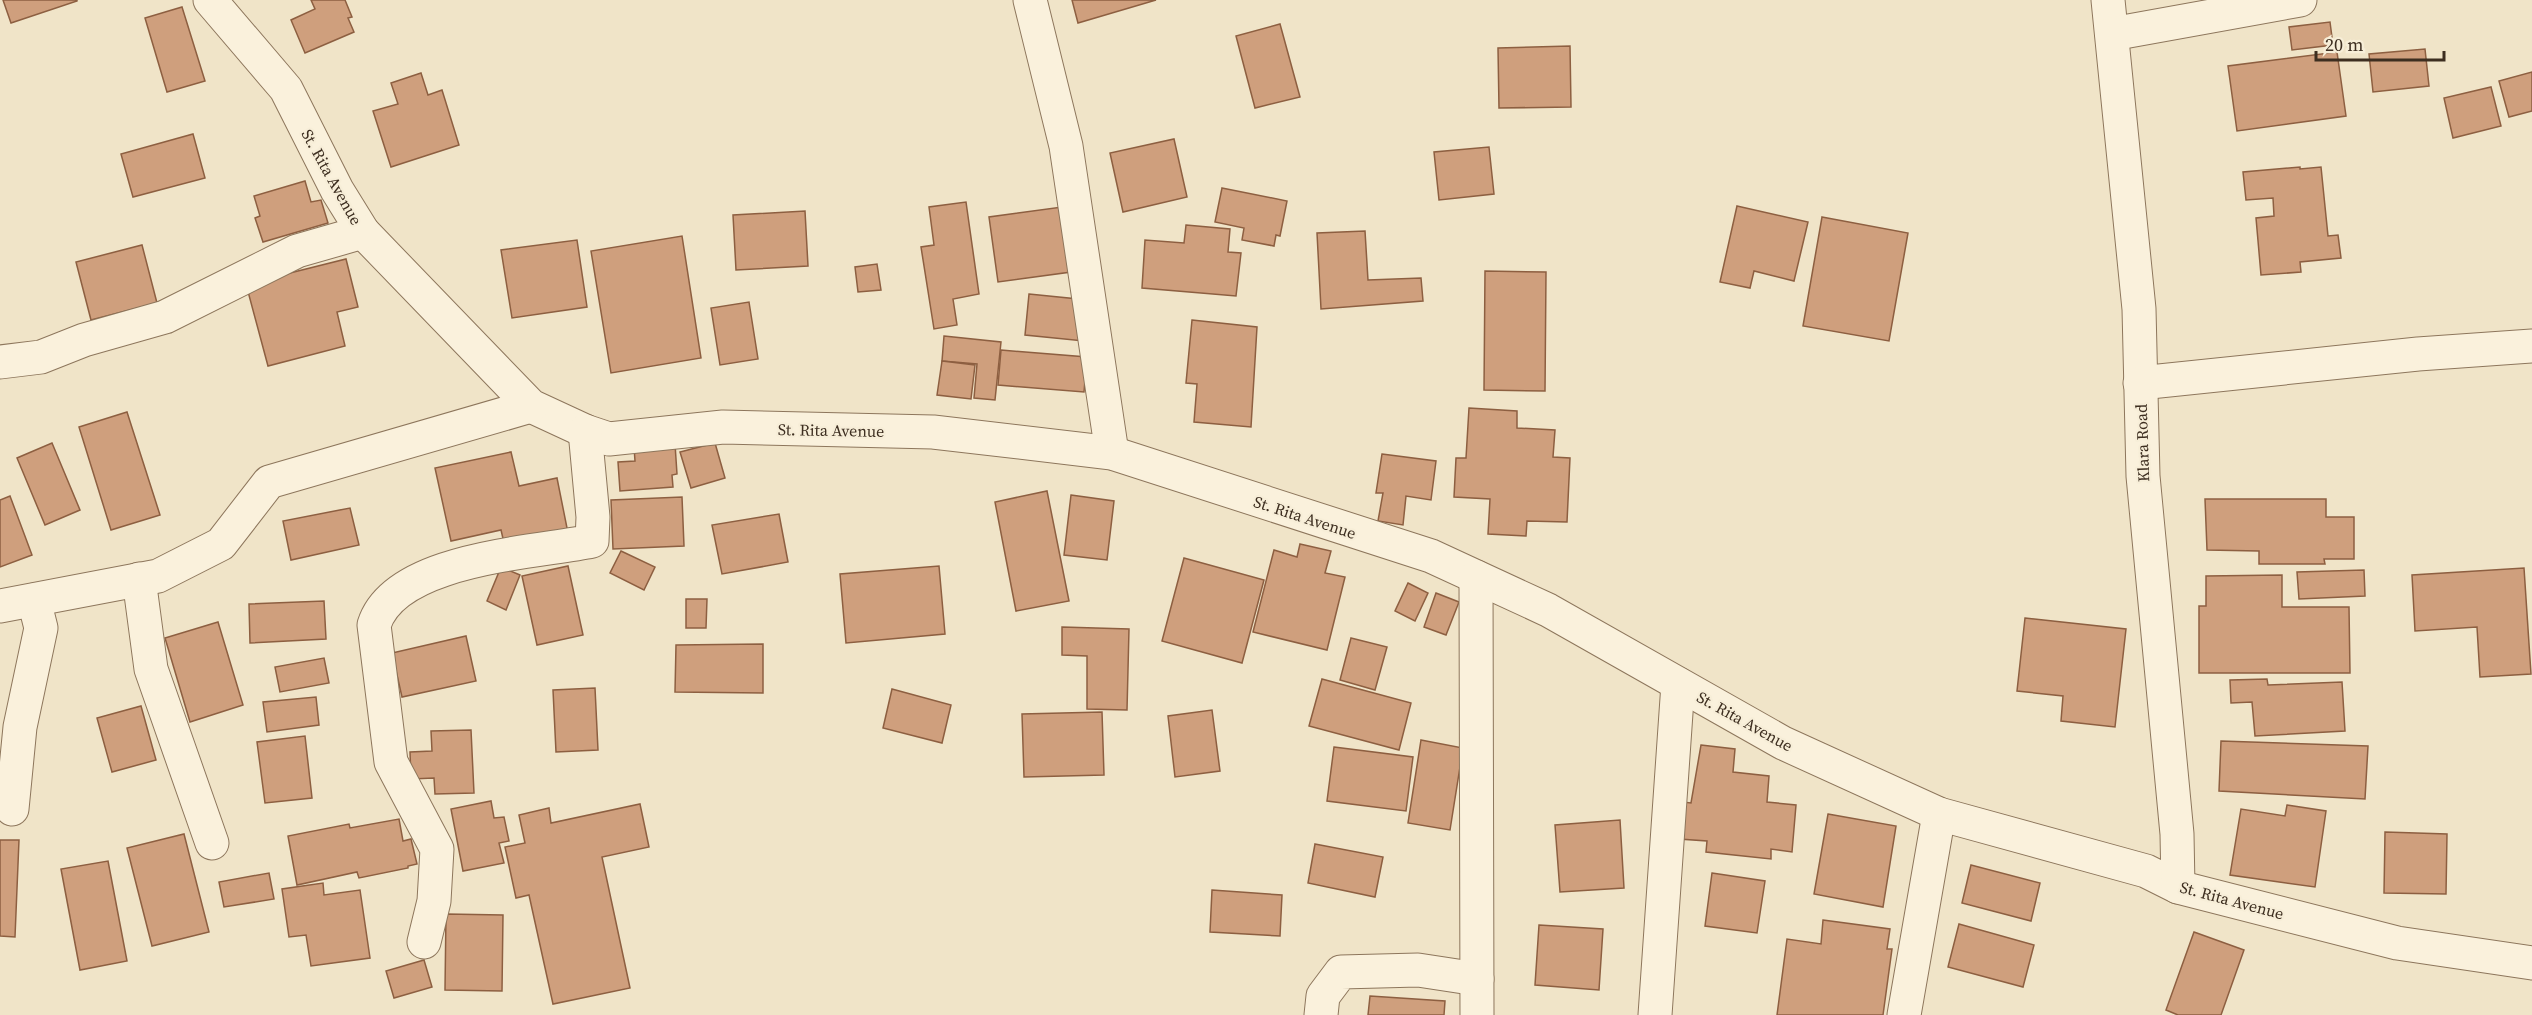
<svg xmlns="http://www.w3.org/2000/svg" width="2532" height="1015" font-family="'Source Serif 4',serif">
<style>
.building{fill:#cf9f7d;stroke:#8d5f41;stroke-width:1.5}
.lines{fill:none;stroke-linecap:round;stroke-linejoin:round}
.minor-casing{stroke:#8d765c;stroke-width:35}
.minor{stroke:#faf1dc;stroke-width:33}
.labels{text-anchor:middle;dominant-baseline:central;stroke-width:4.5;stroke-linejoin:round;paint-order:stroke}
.street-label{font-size:16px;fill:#3d2e20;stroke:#f7eed8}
</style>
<rect width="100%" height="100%" fill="#f0e4c8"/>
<g class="building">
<polygon points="3,0 77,0 77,1 11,23"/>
<polygon points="311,0 345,0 352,17 348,18 354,32 305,53 291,20 315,9"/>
<polygon points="1072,0 1156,0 1078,23"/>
<polygon points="182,7 205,81 167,92 145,18"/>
<polygon points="2330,22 2333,45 2292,50 2289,27"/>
<polygon points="1280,24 1300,97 1255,108 1236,36"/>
<polygon points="1570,46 1571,107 1499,108 1498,48"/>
<polygon points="2425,49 2429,86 2373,92 2369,54"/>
<polygon points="2337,52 2346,116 2237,131 2228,66"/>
<polygon points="2532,72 2532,111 2509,117 2499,81"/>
<polygon points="421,73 428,95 442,90 459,145 391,167 373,111 398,104 391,83"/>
<polygon points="2491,87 2501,126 2453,138 2444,98"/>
<polygon points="193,134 205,178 133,197 121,154"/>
<polygon points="1174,139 1187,197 1123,212 1110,153"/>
<polygon points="1489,147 1494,194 1439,200 1434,152"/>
<polygon points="2300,167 2300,169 2321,167 2328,236 2338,235 2341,258 2300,262 2301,272 2261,275 2256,218 2274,216 2273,198 2246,200 2243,172"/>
<polygon points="305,181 311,202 321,200 328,223 263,242 255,218 260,216 254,196"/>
<polygon points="1222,188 1287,201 1280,236 1276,235 1274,246 1242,240 1244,228 1215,222"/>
<polygon points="966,202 979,294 953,299 957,325 934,329 921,247 934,245 929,207"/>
<polygon points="1737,206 1808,222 1794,281 1754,271 1750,288 1720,282"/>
<polygon points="1062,207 1071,272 998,282 989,217"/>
<polygon points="805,211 808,266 736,270 733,215"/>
<polygon points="1822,217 1908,233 1889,341 1803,326"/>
<polygon points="1186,225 1230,229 1228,252 1241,253 1236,296 1142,288 1145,240 1184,243"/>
<polygon points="1365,231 1368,280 1421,278 1423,301 1321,309 1317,233"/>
<polygon points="682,236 701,358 611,373 591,251"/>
<polygon points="577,240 587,307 512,318 501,250"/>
<polygon points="142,245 157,303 91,320 76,262"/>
<polygon points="346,259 358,307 337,312 345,346 268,366 246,284"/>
<polygon points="877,264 881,290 858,292 855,267"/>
<polygon points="1485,271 1546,272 1545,391 1484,390"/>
<polygon points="1029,294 1088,300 1084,341 1025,335"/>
<polygon points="749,302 758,359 720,365 711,308"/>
<polygon points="1192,320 1257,327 1251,427 1194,422 1197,384 1186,383"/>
<polygon points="944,336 1001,342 995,400 974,398 977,364 942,361"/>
<polygon points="1001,350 1087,357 1084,392 998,385"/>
<polygon points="942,361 975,365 971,399 937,395"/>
<polygon points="1469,408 1517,411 1517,428 1555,430 1553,457 1570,458 1567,522 1527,521 1526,536 1488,534 1490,499 1454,497 1456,458 1466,458"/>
<polygon points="127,412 160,515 111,530 79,427"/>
<polygon points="52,443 80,510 45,525 17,458"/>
<polygon points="715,443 725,478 691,488 680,452"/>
<polygon points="675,444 677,474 672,475 673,487 620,491 618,462 635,461 634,447"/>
<polygon points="511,452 519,486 557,478 568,533 505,547 501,530 451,541 435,468"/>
<polygon points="1382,454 1436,461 1431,500 1406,496 1403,525 1378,521 1383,493 1376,493"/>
<polygon points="1047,491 1069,601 1016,611 995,502"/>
<polygon points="1071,495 1114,501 1107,560 1064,555"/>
<polygon points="10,496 32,555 0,567 0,500"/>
<polygon points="682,497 684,546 613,549 611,500"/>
<polygon points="2205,499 2326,499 2326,517 2354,517 2354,559 2324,559 2325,564 2259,564 2259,551 2207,550"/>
<polygon points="350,508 359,545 291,560 283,521"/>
<polygon points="779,514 788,562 722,574 712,525"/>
<polygon points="1300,544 1331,551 1325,573 1345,577 1327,650 1253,632 1274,550 1297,557"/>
<polygon points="621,551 655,567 644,590 610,573"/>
<polygon points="1184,558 1264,580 1242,663 1162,641"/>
<polygon points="568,566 583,635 537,645 522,576"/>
<polygon points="939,566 945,634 846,643 840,574"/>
<polygon points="501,567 520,575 506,610 487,601"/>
<polygon points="2524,568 2531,674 2480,677 2477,627 2415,631 2412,575"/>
<polygon points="2364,570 2365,596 2299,599 2297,572"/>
<polygon points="2282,575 2282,607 2349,607 2350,673 2199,673 2199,606 2206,606 2206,576"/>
<polygon points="1408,583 1428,593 1415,621 1395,611"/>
<polygon points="1436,593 1459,602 1446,635 1424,627"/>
<polygon points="686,599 707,599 706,628 686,628"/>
<polygon points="324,601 326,639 250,643 249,604"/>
<polygon points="2025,618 2126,629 2115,727 2061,721 2063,696 2017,691"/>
<polygon points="218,622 243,705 190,722 165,638"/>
<polygon points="1062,627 1129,629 1127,710 1087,709 1087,656 1062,655"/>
<polygon points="466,636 476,681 402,697 392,653"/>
<polygon points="1351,638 1387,647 1375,690 1340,680"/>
<polygon points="763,644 763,693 675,692 676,645"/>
<polygon points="324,658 329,683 280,692 275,667"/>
<polygon points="1322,679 1411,703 1399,750 1309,726"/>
<polygon points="2267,679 2268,685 2342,682 2345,731 2255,736 2252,702 2231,703 2230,680"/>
<polygon points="595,688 598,750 556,752 553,690"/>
<polygon points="892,689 951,705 942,743 883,728"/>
<polygon points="316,697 319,725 267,732 263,702"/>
<polygon points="141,706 156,760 112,772 97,718"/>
<polygon points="1212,710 1220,771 1175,777 1168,716"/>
<polygon points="1102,712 1104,775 1024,777 1022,714"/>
<polygon points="471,730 474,793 435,794 434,778 411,779 410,752 432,751 431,731"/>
<polygon points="305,736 312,798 265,803 257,742"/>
<polygon points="1421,740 1463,748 1450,830 1408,823"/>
<polygon points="2221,741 2368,746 2365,799 2219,791"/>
<polygon points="1701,745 1735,749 1733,772 1769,776 1767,802 1796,805 1792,852 1771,849 1771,859 1706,852 1707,841 1679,839 1683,802 1691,803"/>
<polygon points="1334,747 1413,757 1406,811 1327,801"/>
<polygon points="491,801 494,818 504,817 509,841 499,843 504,863 463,871 451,809"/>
<polygon points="640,804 649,847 602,857 630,988 553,1004 529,895 516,898 505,847 525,843 519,815 549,808 551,823"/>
<polygon points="2287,805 2326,811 2315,887 2230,875 2241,809 2285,816"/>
<polygon points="1828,814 1896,826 1883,907 1814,894"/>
<polygon points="399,819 403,841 411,839 417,864 408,866 408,868 359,878 357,872 297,885 288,836 349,824 350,828"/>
<polygon points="1620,820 1624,888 1560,892 1555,825"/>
<polygon points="2385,832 2447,834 2446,894 2384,893"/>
<polygon points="184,834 209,932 152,946 127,848"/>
<polygon points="0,840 19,840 15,937 0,936"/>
<polygon points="1315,844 1383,857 1375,897 1308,883"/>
<polygon points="108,861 127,961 80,970 61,869"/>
<polygon points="1971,865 2040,883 2031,921 1962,903"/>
<polygon points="269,873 274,899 224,907 219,882"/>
<polygon points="1712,873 1765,881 1757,933 1705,926"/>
<polygon points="323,883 324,895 360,890 370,958 311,966 306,935 289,937 282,889"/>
<polygon points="1212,890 1282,895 1280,936 1210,932"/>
<polygon points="446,914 503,915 502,991 445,990"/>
<polygon points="1823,920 1890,929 1887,949 1892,949 1883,1015 1777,1015 1787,939 1821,944"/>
<polygon points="1959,924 2034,945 2023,987 1948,967"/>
<polygon points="1539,925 1603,929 1599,990 1535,985"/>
<polygon points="2194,932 2244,950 2221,1015 2178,1015 2166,1010"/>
<polygon points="424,960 432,987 394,998 386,971"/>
<polygon points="1370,996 1445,1001 1444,1015 1368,1015"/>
</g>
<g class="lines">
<defs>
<g id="minor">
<polyline points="210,0 286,89 337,190 363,232 531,406 585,431 609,439 723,427 933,432 1112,453 1431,556 1548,610 1783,743 1939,814 2146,871 2178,887 2397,943 2532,963"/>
<polyline points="1030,0 1066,146 1112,453"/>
<polyline points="2108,0 2139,309 2143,476 2177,834 2178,887"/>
<polyline points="2112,34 2300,0"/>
<polyline points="0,362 41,357 84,340 165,317 297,251 363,232"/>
<polyline points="2140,383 2418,354 2532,346"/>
<polyline points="1476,577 1477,1015"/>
<polyline points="139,579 151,669 212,843"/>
<polyline points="0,606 158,576 221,544 269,482 531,406"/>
<polyline points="12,809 20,727 41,628 34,600"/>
<path d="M424 942 434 901 437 849 391 762 374 625C395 558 534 553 592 541L593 517 585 431"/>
<polyline points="1321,1015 1323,996 1341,972 1418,970 1477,979"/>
<polyline points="1655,1015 1678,684"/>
<polyline points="1904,1015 1939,814"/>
</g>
</defs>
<use href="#minor" class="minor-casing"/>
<use href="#minor" class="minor"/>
</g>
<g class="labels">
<g class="street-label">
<text transform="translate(332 177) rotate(61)">St. Rita Avenue</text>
<text transform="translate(831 430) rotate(1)">St. Rita Avenue</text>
<text transform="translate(2142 443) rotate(-92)">Klara Road</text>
<text transform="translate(1305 517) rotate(18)">St. Rita Avenue</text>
<text transform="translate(1745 721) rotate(29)">St. Rita Avenue</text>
<text transform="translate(2232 900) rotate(15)">St. Rita Avenue</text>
</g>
</g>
<path d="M2316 51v9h128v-9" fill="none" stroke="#3d2e20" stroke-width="3"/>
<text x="2325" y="51" font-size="18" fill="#3d2e20" stroke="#f7eed8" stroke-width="4.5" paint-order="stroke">20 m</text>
</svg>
